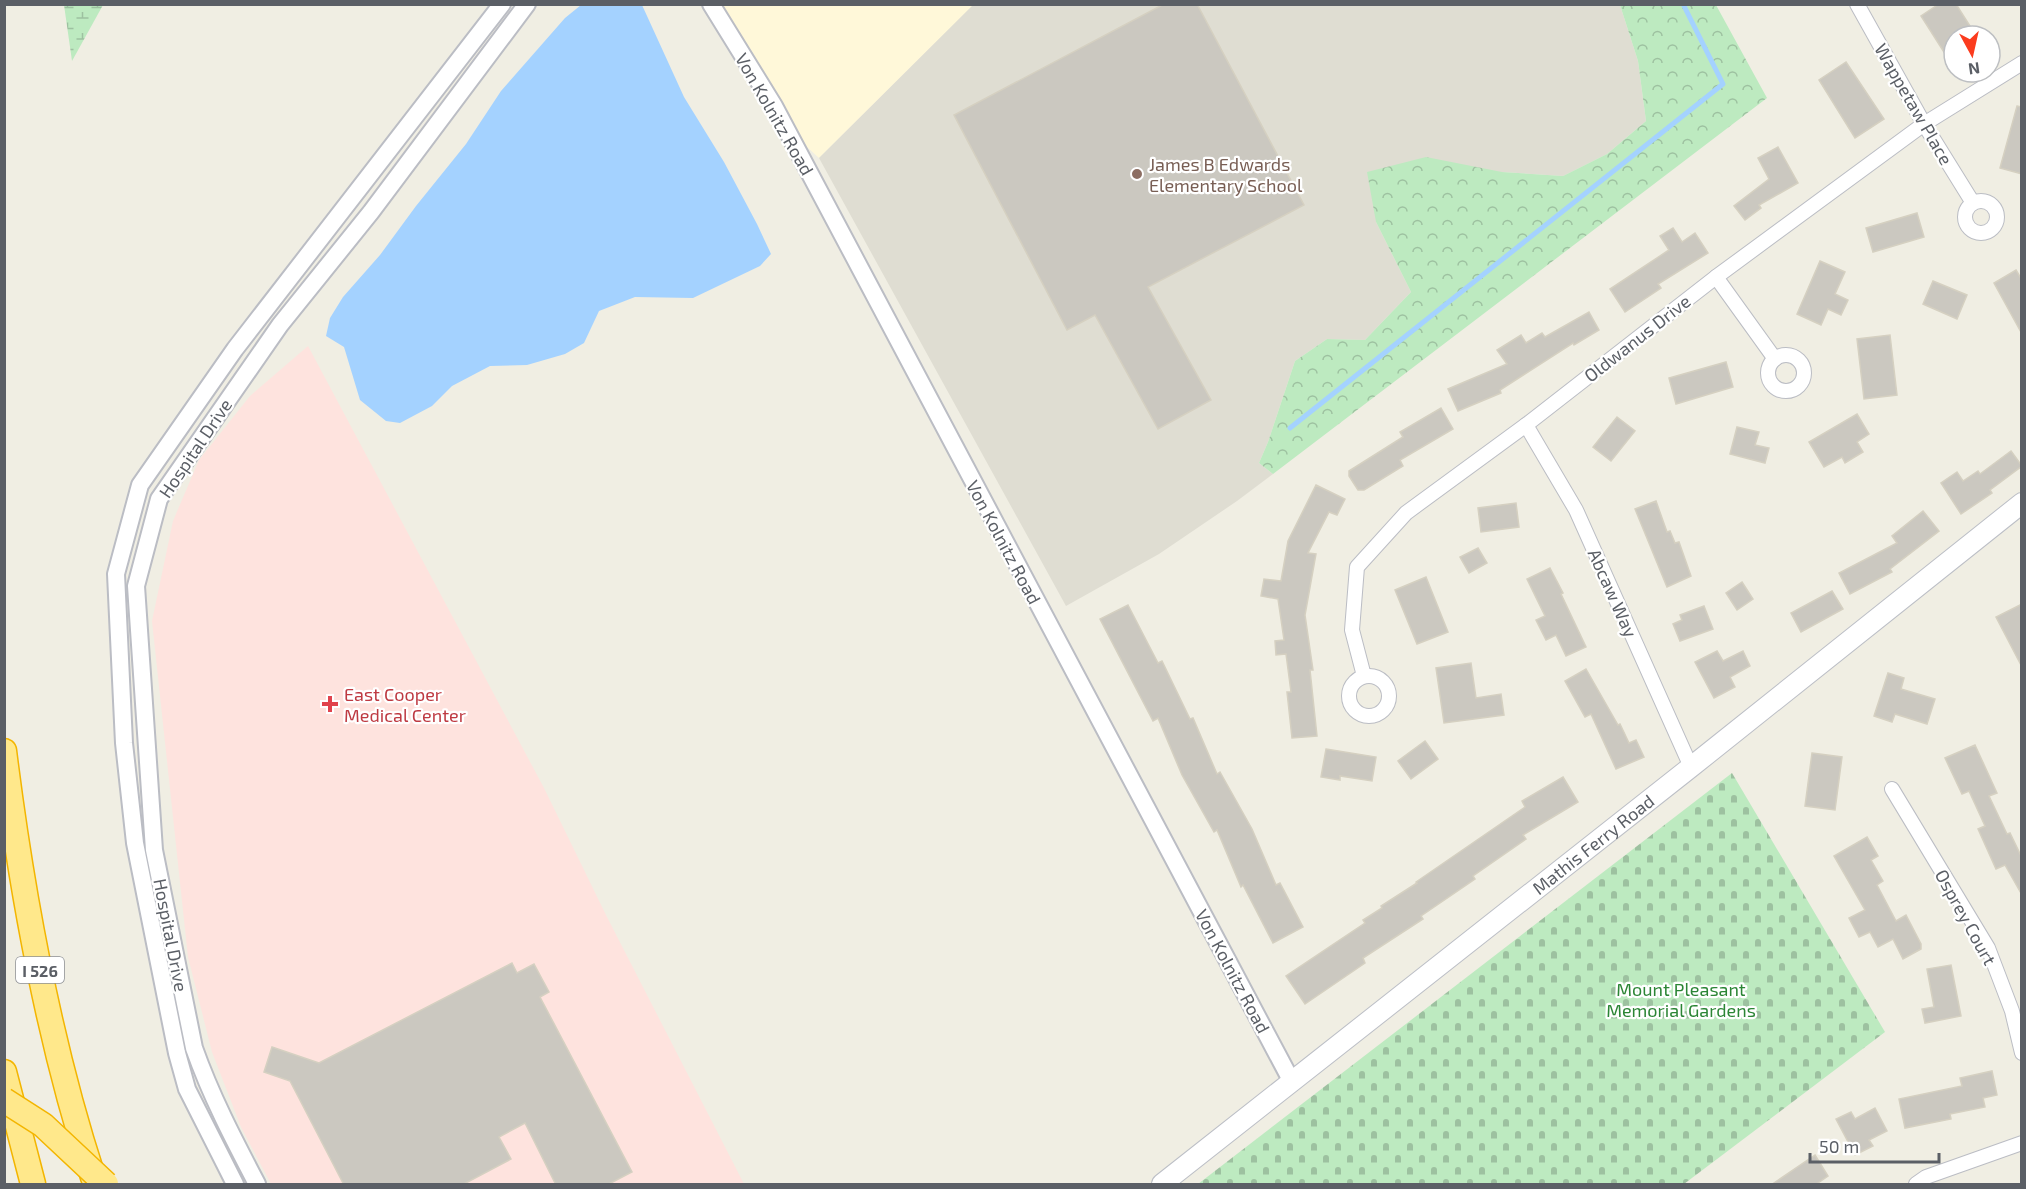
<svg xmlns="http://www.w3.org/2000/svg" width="2026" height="1189" font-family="'Exo 2',sans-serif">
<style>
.commercial{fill:#fff8d9}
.education{fill:#dfddd2}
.medical{fill:#fee3de}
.forest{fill:url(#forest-crowns)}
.wetland{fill:url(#wetland-marsh)}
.cemetery{fill:url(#cemetery-stones)}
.water{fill:#a4d2ff}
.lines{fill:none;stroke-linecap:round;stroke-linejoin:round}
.stream{stroke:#a4d2ff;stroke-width:5}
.building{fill:#cbc8c0;stroke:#d5d0c1;stroke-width:1.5}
.minor-casing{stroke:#bbbdc4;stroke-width:16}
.tertiary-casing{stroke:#bbbdc4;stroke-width:20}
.secondary-casing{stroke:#bcbfc6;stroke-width:22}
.motorway-casing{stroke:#f3b500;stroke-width:27}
.minor{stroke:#fff;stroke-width:14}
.tertiary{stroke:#fff;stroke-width:16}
.secondary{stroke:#fff;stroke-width:20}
.motorway{stroke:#ffe88b;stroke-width:24}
.motorway-bridge-casing{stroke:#f3b500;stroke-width:27;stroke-linecap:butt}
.motorway-bridge{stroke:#ffe88b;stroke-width:24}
.education-dot{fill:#8d6e63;stroke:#fff;stroke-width:2}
.health-dot{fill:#e0444e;stroke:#fff;stroke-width:2}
.labels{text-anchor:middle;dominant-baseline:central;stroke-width:4.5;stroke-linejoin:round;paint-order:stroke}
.shield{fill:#fff;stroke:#8c8f94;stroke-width:1.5}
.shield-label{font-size:16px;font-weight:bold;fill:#5b5f66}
.street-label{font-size:18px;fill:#5b5f66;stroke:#fff}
.education-label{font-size:18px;fill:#785e54;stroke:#fff;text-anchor:start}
.health-label{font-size:18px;fill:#be3a42;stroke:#fff;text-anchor:start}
.park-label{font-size:18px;fill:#2b8535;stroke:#fff}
</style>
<defs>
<pattern id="forest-crowns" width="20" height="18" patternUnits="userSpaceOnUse" patternTransform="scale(1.5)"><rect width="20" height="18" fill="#bdeac0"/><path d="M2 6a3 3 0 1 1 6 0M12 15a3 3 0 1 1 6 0" fill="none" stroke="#9dc1a0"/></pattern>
<pattern id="wetland-marsh" width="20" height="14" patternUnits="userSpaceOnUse" patternTransform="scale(1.5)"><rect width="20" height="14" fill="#bdeac0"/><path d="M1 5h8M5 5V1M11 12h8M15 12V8" fill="none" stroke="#9dc1a0"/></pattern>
<pattern id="cemetery-stones" width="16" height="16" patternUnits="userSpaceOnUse" patternTransform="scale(1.5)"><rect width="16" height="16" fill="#bdeac0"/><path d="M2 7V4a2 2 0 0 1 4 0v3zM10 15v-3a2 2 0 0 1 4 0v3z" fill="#9dc1a0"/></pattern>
</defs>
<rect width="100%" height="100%" fill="#f0eee3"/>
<polygon class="commercial" points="721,5 974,5 819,158 807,147"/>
<polygon class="education" points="974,4 1620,5 1638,61 1646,121 1607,154 1563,176 1502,172 1376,222 1411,292 1365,340 1327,339 1295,361 1268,442 1259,463 1273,474 1237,501 1159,554 1066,606 819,158"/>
<polygon class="medical" points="308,346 544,788 606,915 744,1184 271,1184 241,1127 212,1052 188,957 152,621 173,521 199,460 250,396"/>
<polygon class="forest" points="1620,5 1716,5 1767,98 1273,474 1259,463 1268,442 1295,361 1327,339 1365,340 1411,292 1376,222 1367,172 1426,157 1502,172 1563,176 1607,154 1646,121 1638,61"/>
<polygon class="wetland" points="64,5 103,5 72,61"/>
<polygon class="cemetery" points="1732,773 1885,1032 1684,1184 1198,1184"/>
<polygon class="water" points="581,5 642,5 684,97 724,162 757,224 771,254 760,266 693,298 635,297 599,311 584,343 565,354 527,365 490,366 452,386 432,406 400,423 386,421 360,400 344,347 326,336 330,318 343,297 380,255 416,206 466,144 501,91 565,18"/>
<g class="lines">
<polyline class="stream" points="1290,428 1723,84 1683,4"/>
</g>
<g class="building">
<polygon points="1164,4 1197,4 1304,205 1148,287 1211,400 1158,429 1095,315 1067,330 954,115"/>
<polygon points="1939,4 1956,4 1970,26 1962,31 1965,36 1954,36 1954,68 1921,16"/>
<polygon points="1846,62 1884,119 1855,138 1819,80"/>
<polygon points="2017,106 2022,107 2022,174 2000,168"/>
<polygon points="1778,147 1798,183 1759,205 1761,208 1745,220 1734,206 1769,179 1758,158"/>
<polygon points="1917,213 1924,237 1873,252 1866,228"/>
<polygon points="1673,228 1682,242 1695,233 1708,253 1658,284 1661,288 1625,312 1610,289 1669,250 1660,236"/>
<polygon points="1820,261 1845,272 1835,294 1848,300 1841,315 1828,309 1821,325 1797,314"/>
<polygon points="2016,270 2022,280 2022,334 1994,283"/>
<polygon points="1933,281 1967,295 1957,319 1923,304"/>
<polygon points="1589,312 1599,330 1574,345 1573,343 1500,390 1501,393 1458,411 1448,389 1507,364 1497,350 1521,335 1526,343 1542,333 1545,337"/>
<polygon points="1890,335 1897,395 1864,399 1857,339"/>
<polygon points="1726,362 1733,387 1676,404 1669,378"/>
<polygon points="1441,408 1453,429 1400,460 1403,466 1364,490 1358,490 1349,476 1349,471 1403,437 1400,432"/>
<polygon points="1857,414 1869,434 1857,442 1863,452 1845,463 1842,457 1824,467 1809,442"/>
<polygon points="1617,417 1635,431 1611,461 1593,447"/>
<polygon points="1737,427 1759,432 1755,445 1769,448 1765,463 1730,454"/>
<polygon points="2011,451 2022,466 1990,490 1992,493 1961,514 1941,483 1957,472 1963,481 1978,471 1980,474"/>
<polygon points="1316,485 1345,499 1337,515 1329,512 1308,553 1316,554 1305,615 1313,670 1310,670 1317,736 1292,738 1287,692 1291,692 1286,654 1276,655 1275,641 1284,640 1278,599 1261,596 1264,579 1281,581 1288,541"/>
<polygon points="1656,501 1667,532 1670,531 1675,543 1679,542 1691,576 1667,587 1635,509"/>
<polygon points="1516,503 1519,527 1481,532 1478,508"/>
<polygon points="1923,511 1939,531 1890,569 1892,572 1850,594 1839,573 1897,543 1892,536"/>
<polygon points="1478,548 1487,563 1469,573 1460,557"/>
<polygon points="1550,568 1563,593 1561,594 1586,647 1566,656 1556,635 1546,640 1536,620 1545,616 1527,579"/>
<polygon points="1426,577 1448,632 1417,644 1395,590"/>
<polygon points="1742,582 1753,599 1737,610 1726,593"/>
<polygon points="1832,591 1843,609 1801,632 1791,613"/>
<polygon points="2022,604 2022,667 1996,617"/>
<polygon points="1128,605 1158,663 1162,661 1190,719 1193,718 1217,774 1220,772 1252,829 1276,885 1280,883 1303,927 1273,943 1243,885 1241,887 1217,830 1214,832 1182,775 1158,718 1153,721 1100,619"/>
<polygon points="1704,606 1713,629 1680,641 1673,624 1682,620 1680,615"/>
<polygon points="1717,651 1723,661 1743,651 1750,666 1730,677 1735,687 1714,698 1695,662"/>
<polygon points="1471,663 1476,698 1501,694 1504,715 1444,723 1436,668"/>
<polygon points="1586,669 1618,725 1620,724 1629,743 1636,740 1644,757 1616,769 1591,714 1585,717 1565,681"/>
<polygon points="1888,673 1904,678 1901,689 1935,699 1927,724 1895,714 1892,722 1874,716"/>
<polygon points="1425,741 1438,759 1411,779 1398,761"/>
<polygon points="1975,745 1997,793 1989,796 2007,834 2010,833 2022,858 2022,895 2005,865 1996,869 1978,829 1985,826 1969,791 1962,794 1945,758"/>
<polygon points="1326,749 1376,757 1372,781 1340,776 1340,780 1321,777"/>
<polygon points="1812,753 1842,757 1835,810 1805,806"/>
<polygon points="1563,777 1578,802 1523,835 1526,839 1473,876 1475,879 1421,916 1423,919 1363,958 1365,963 1305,1004 1286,976 1365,923 1363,920 1382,908 1381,906 1417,883 1416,882 1525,807 1522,801"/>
<polygon points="1867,837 1878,856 1871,860 1883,881 1877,885 1896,921 1906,915 1921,944 1921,949 1903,959 1893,939 1878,947 1870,932 1859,937 1849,918 1865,910 1834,856"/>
<polygon points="512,963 517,973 534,964 549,992 540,997 632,1172 607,1185 556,1185 525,1123 499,1137 511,1159 462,1185 344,1185 290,1081 264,1072 272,1047 319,1063"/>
<polygon points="1951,965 1961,1016 1925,1023 1922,1009 1934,1007 1927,969"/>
<polygon points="1992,1071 1997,1095 1983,1098 1985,1107 1950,1114 1951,1119 1905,1128 1899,1099 1962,1086 1960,1078"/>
<polygon points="1875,1108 1887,1131 1869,1140 1873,1146 1855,1155 1836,1119 1851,1112 1855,1119"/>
<polygon points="1815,1155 1828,1176 1815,1185 1771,1185"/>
</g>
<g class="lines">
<defs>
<g id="minor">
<polyline points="1857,4 1924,124 1973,203"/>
<circle cx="1981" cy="217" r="16"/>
<polyline points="1716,277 1775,359"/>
<circle cx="1786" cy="373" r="18"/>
<polyline points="1526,425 1576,510 1691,767"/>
<circle cx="1369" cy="696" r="20"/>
<polyline points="1364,676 1352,630 1357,567 1406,513 1526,425 1716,277 1924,124 2022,63"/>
<polyline points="1892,789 1988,948 2012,1011 2022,1053"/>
<polyline points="1916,1184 1926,1177 2022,1143"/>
</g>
<g id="tertiary">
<polyline points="711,4 774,106 1292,1082"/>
<polyline points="235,1184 187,1089 177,1053 135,843 124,743 116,574 140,485 235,349 502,4"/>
<path d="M257 1184C234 1140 211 1096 194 1048L154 850 136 586 159 499 280 325 371 212 527 4"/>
</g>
<g id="secondary">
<path id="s1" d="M1162 1184 1691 767 2022 503"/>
</g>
<g id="motorway">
<path d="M4 751C22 895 48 1039 93 1177"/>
<polyline points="4,1072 33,1184"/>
</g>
</defs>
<use href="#minor" class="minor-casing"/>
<use href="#tertiary" class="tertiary-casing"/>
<use href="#secondary" class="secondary-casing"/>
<use href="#motorway" class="motorway-casing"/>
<use href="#minor" class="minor"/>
<use href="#tertiary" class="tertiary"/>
<use href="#secondary" class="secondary"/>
<use href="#motorway" class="motorway"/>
<defs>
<polyline id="motorway-bridge" points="4,1100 43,1125 106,1184"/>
</defs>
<use href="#motorway-bridge" class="motorway-bridge-casing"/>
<use href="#motorway-bridge" class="motorway-bridge"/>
</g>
<circle class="education-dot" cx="1137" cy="174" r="6"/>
<path class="health-dot" d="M327 695h6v6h6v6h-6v6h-6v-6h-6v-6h6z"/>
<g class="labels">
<rect class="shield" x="16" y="957" width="48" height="26" rx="4.5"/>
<g class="shield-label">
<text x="40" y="970">I 526</text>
</g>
<g class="street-label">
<text transform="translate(1914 104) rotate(60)">Wappetaw Place</text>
<text transform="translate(775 114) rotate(60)">Von Kolnitz Road</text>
<text transform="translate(1637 338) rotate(-38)">Oldwanus Drive</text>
<text transform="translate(195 448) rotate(-56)">Hospital Drive</text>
<text transform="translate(1004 542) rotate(62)">Von Kolnitz Road</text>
<text transform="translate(1613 593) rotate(66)">Abcaw Way</text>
<text stroke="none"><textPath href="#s1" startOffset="549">Mathis Ferry Road</textPath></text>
<text transform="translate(1966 917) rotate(61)">Osprey Court</text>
<text transform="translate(171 935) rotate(79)">Hospital Drive</text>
<text transform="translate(1233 971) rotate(62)">Von Kolnitz Road</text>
</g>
<g class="education-label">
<text x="1149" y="164">James B Edwards<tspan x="1149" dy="21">Elementary School</tspan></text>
</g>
<g class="health-label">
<text x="344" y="694">East Cooper<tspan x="344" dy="21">Medical Center</tspan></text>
</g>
<g class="park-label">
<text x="1681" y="989">Mount Pleasant<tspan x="1681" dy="21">Memorial Gardens</tspan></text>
</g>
</g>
<rect width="2026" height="1189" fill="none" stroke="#5b5f66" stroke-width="12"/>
<g transform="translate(1972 54) rotate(172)"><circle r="28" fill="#ffffff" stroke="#bdbfc2" stroke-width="1.5"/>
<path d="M0-4.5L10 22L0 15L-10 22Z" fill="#fb3c1e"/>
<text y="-9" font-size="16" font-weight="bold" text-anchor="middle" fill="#5b5f66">N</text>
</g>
<path d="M1810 1153v9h129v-9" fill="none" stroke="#5b5f66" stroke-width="3"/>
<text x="1819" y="1153" font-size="18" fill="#5b5f66" stroke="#ffffff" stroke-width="4.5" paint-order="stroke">50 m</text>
</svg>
